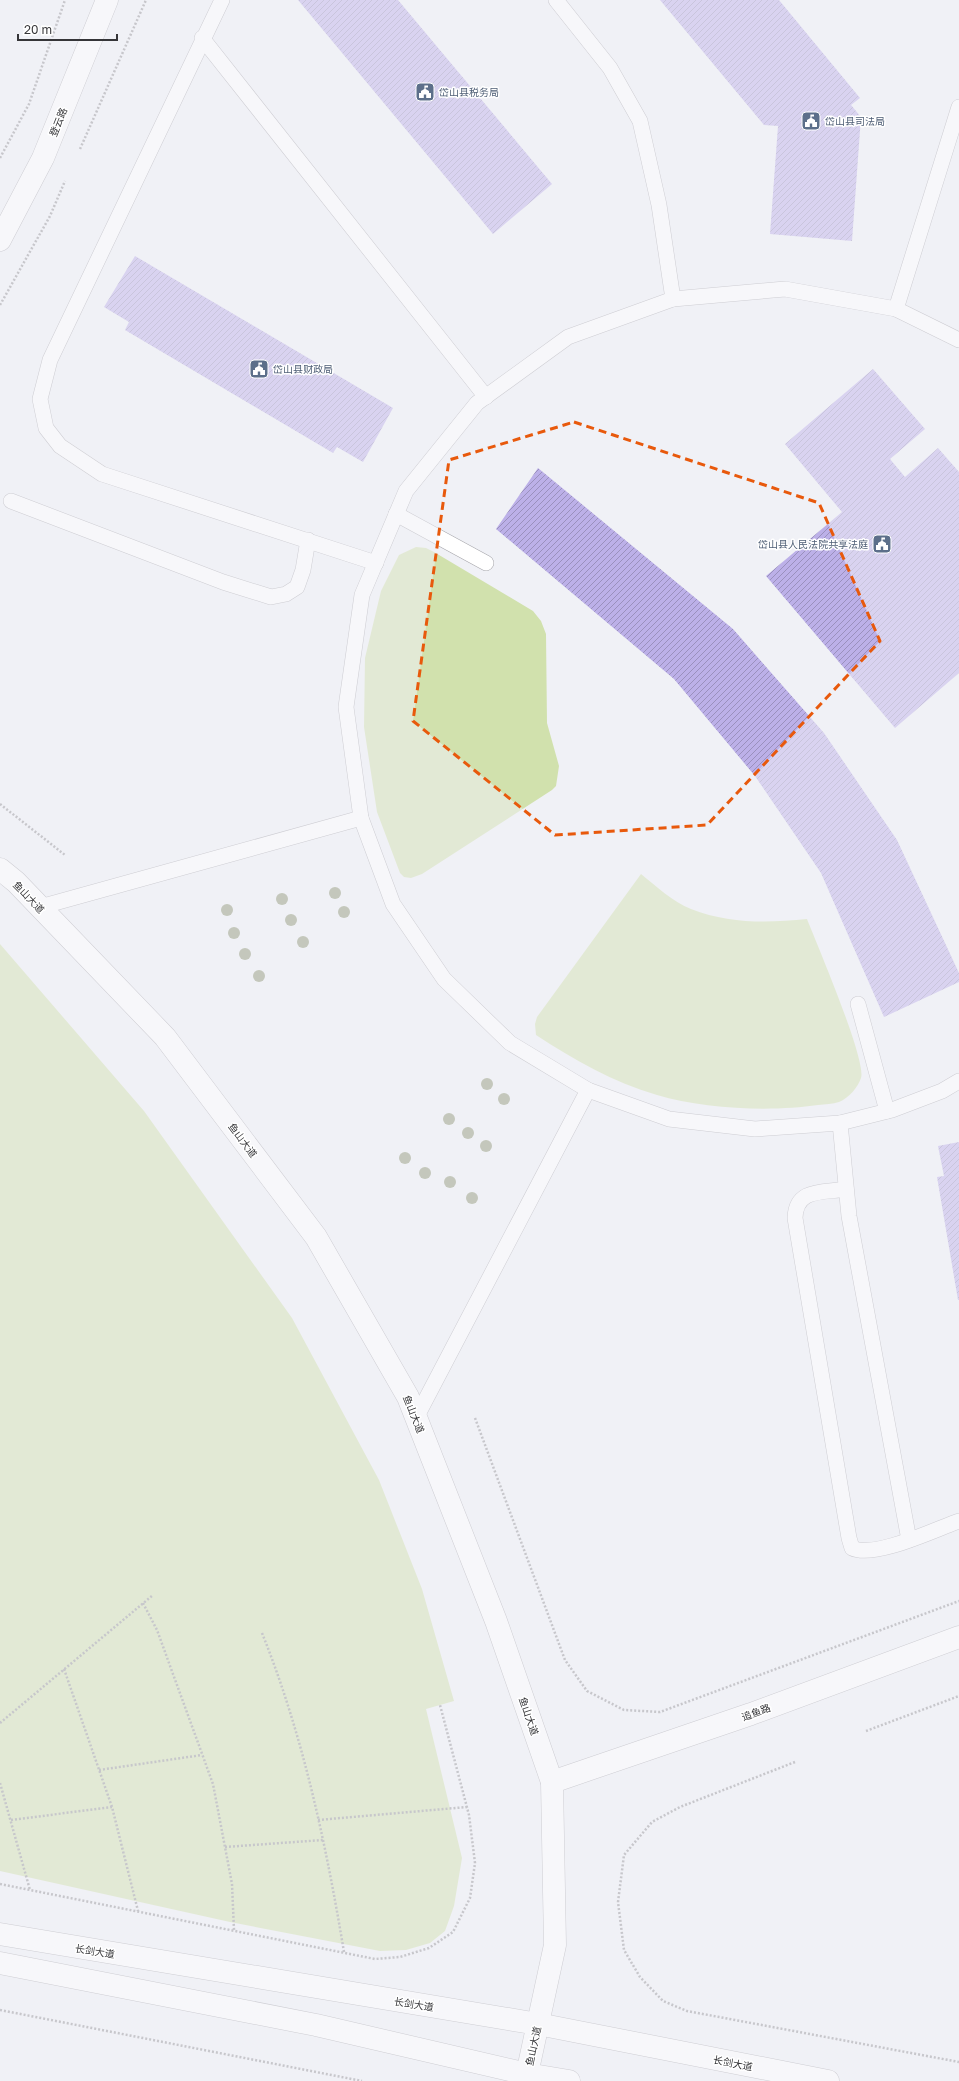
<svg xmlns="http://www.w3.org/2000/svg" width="959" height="2081" font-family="'Golos Text','Noto Sans SC',sans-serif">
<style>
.green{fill:#d1e1ad}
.building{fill:url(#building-hatch)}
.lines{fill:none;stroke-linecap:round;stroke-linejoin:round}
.lane-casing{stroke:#a4a4a9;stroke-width:16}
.street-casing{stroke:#a4a4a9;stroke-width:23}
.highway-casing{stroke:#a4a4a9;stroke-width:23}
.path{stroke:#949498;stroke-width:2.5;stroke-dasharray:2 2;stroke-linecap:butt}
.lane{stroke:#fff;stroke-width:15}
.street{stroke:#fff;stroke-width:22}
.highway{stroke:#fff;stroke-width:22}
.tree{fill:#8e9675}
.marked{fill:none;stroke:#e8590c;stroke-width:3;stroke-dasharray:8 5;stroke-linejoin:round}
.labels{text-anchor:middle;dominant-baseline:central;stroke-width:3;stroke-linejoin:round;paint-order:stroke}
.service-label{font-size:10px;fill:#4e5e75;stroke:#fff;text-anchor:start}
.street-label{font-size:10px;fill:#353538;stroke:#fff}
</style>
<defs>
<pattern id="building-hatch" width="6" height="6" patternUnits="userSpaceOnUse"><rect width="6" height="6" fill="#bcb0e8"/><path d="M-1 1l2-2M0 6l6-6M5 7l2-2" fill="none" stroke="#9a90bd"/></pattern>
</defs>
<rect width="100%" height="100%" fill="#f0f1f6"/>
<g class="green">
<polygon points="416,547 426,548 434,552 533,611 541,621 546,634 547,723 559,766 556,786 552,790 422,874 411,878 404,877 400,873 377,812 364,727 365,658 381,591 399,555"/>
<path d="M641 874C656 886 673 902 691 909 729 924 768 923 807 919 816 942 867 1061 861 1078 858 1087 849 1098 839 1102 833 1104 825 1104 818 1105 771 1112 703 1109 657 1095 613 1082 574 1060 536 1035L535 1024 537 1017Z"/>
<polygon points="0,944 144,1111 292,1318 379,1480 422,1589 454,1701 426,1709 462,1858 454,1906 445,1931 430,1943 406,1950 380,1951 230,1922 0,1871"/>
</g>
<g class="building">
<polygon points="298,0 398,0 552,184 493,234"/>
<polygon points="660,0 779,0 860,98 851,105 861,117 852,241 770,234 778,126 764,125"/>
<polygon points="135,256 393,408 363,462 337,447 333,453 125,330 129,322 104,307"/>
<polygon points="873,369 925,429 890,459 905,477 938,448 959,472 959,673 895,728 766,576 842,512 785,444"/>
<polygon points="538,468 733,629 824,733 897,840 959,973 959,982 884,1017 821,873 755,776 674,679 496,529"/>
<polygon points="959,1142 959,1300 958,1300 937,1177 944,1176 938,1146"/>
</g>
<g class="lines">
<defs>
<g id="lane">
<polyline points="222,0 50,360 40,399 46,428 60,446 102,474 376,563"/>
<polyline points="556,0 610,68 640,121 659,205 673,299"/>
<polyline points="202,38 486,397"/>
<polyline points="896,309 959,107"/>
<polyline points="959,340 896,309 785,289 673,299 568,337 477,403 406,491 362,595 346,707 361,818 393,904 444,979 510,1043 588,1090 669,1119 755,1129 840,1123 892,1110 942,1091 959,1081"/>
<polyline points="11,501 223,582 271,597 286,594 297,587 303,570 308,540"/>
<polyline points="396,514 486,563"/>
<polyline points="40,907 361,818"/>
<polyline points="858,1004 887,1111"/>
<polyline points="840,1123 849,1216 909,1540"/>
<path d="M846 1189C822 1193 796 1188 795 1218L849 1538 852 1548C874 1559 936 1529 959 1521"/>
<polyline points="416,1418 588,1090"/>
</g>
<g id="street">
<polyline points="0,240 43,158 107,0"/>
<polyline points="0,869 16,882 165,1037 316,1237 408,1397 496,1621 552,1782 555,1945 527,2074"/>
<polyline points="552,1782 751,1714 959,1637"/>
</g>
<g id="highway">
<polyline points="0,1934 538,2024 828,2081"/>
<polyline points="0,1963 316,2025 527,2074 569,2081"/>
</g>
</defs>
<use href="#lane" class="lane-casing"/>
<use href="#street" class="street-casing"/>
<use href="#highway" class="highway-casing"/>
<g class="path">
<polyline points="80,149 146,0"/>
<polyline points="0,158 29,104 65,0"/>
<polyline points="0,305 50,216 65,181"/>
<polyline points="0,804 65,855"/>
<polyline points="475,1418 565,1660 587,1691 624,1710 660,1712 959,1601"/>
<polyline points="143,1603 157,1630 213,1784 232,1884 234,1930"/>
<path d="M262 1633C303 1735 326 1844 344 1952"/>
<polyline points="64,1669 112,1807 138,1911"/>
<polyline points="0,1723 153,1595"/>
<polyline points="866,1731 959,1696"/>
<polyline points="795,1762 680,1807 652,1822 624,1855 618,1902 624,1950 640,1977 663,2001 687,2011 959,2062"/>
<polyline points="99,1770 202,1755"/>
<polyline points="0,1783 30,1890"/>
<polyline points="11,1820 112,1807"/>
<polyline points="318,1820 467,1807"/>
<polyline points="225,1847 323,1840"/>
<polyline points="0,1884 375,1959 400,1957 429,1948 453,1932 470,1898 475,1863 469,1815 440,1705"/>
<polyline points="0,2010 362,2081"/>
</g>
<use href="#lane" class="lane"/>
<use href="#street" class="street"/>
<use href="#highway" class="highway"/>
</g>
<g class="tree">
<circle cx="335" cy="893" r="6"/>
<circle cx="282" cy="899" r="6"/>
<circle cx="227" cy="910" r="6"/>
<circle cx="344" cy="912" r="6"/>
<circle cx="291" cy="920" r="6"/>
<circle cx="234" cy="933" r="6"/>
<circle cx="303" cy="942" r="6"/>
<circle cx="245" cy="954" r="6"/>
<circle cx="259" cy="976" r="6"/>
<circle cx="487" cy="1084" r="6"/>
<circle cx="504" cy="1099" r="6"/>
<circle cx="449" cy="1119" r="6"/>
<circle cx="468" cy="1133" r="6"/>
<circle cx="486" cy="1146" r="6"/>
<circle cx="405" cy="1158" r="6"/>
<circle cx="425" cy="1173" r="6"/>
<circle cx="450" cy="1182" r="6"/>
<circle cx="472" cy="1198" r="6"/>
</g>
<path d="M0 0H959V2081H0ZM574 422 819 503 880 641 707 825 555 835 413 721 449 460Z" fill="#f0f1f6" fill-opacity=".55" fill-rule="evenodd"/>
<path class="marked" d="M574 422 819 503 880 641 707 825 555 835 413 721 449 460Z"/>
<defs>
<symbol id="civic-square" viewBox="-11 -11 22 22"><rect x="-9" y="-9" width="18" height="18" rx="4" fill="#5c6f8a" stroke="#fff"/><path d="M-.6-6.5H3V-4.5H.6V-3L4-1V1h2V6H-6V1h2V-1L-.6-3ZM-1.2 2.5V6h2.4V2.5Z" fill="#fff"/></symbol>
</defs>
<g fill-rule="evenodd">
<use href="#civic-square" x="414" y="81" width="22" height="22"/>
<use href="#civic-square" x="800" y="110" width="22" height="22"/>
<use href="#civic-square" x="248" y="358" width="22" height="22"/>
<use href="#civic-square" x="871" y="533" width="22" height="22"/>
</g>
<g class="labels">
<g class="service-label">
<text x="439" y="92">岱山县税务局</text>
<text x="825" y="121">岱山县司法局</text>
<text x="273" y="369">岱山县财政局</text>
<text x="868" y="544" text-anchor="end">岱山县人民法院共享法庭</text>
</g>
<g class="street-label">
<text transform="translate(58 122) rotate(-68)">登云路</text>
<text transform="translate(29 897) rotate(46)">鱼山大道</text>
<text transform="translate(243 1140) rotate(53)">鱼山大道</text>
<text transform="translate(414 1414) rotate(68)">鱼山大道</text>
<text transform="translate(756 1712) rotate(-20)">追鱼路</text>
<text transform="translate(529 1716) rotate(71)">鱼山大道</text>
<text transform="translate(95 1951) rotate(9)">长剑大道</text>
<text transform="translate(414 2004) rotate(9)">长剑大道</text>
<text transform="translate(533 2046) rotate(-78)">鱼山大道</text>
<text transform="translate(733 2063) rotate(11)">长剑大道</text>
</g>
</g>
<path d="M18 34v6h99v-6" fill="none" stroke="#353538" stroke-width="2"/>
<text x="24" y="34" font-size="12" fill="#353538" stroke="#ffffff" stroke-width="3" paint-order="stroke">20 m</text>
</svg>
